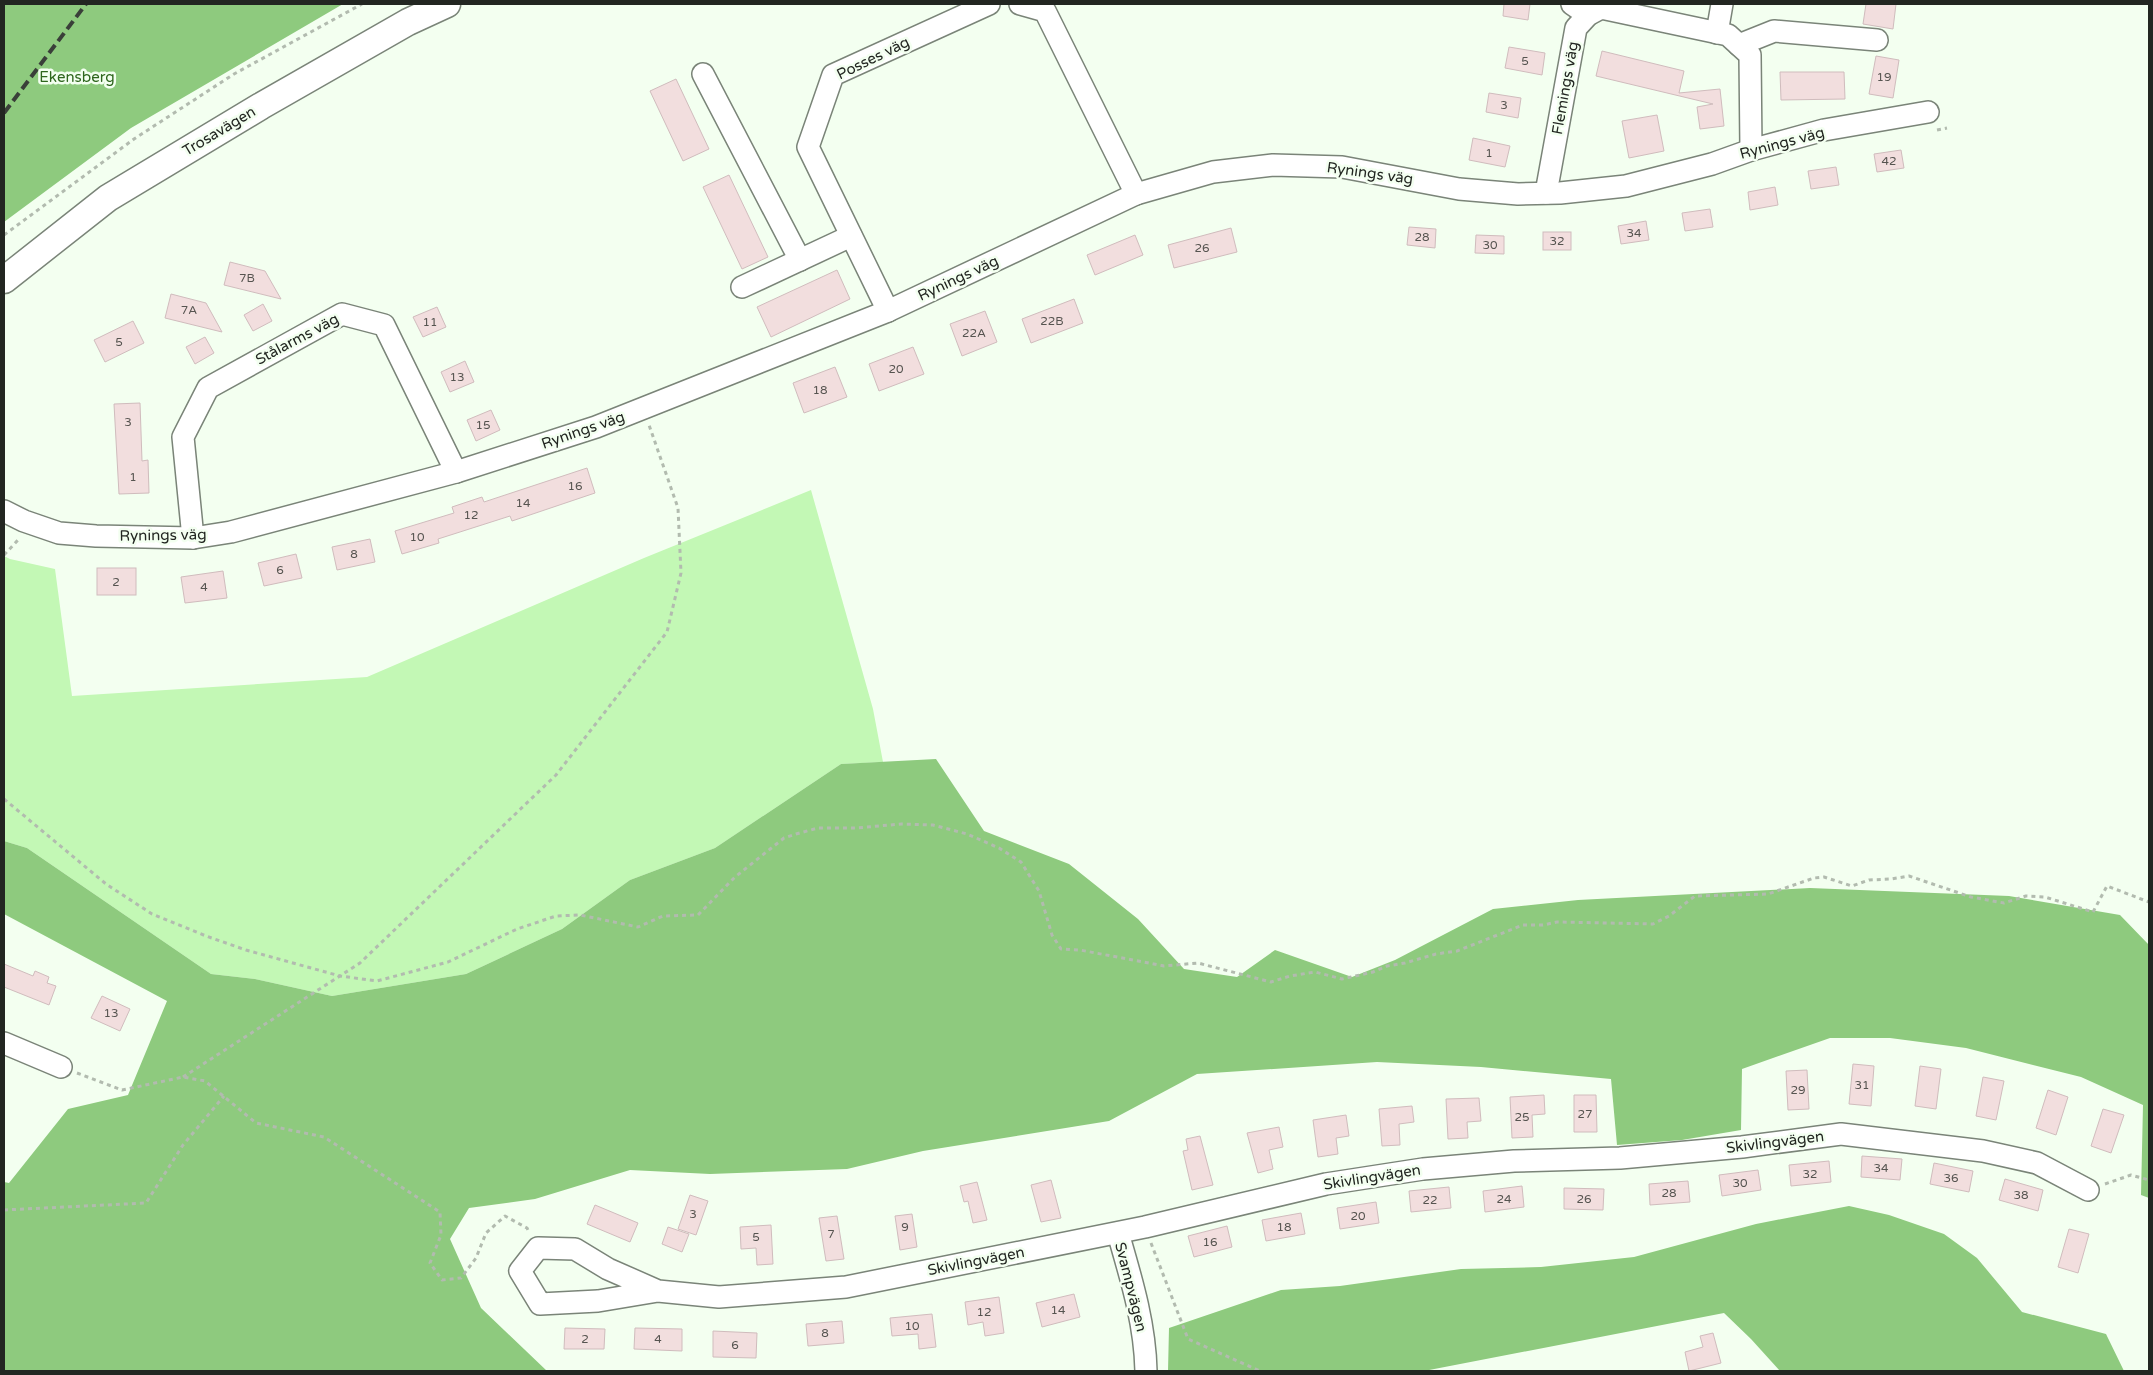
<svg xmlns="http://www.w3.org/2000/svg" width="2153" height="1375" font-family="'Varela Round',sans-serif">
<style>
.green{fill:#c3f8b5}
.forest{fill:#8eca7e}
.building{fill:#f2dede;stroke:#d0bcbd}
.lines{fill:none;stroke-linecap:round;stroke-linejoin:round}
.minor-casing{stroke:#7a8478;stroke-width:24}
.major-casing{stroke:#7a8478;stroke-width:29}
.path{stroke:#b2bbaf;stroke-width:3;stroke-dasharray:4 4;stroke-linecap:butt}
.minor{stroke:#fff;stroke-width:21}
.major{stroke:#fff;stroke-width:26}
.rail{stroke:#3a3f39;stroke-width:4;stroke-dasharray:10 5;stroke-linecap:butt}
.labels{text-anchor:middle;dominant-baseline:central;stroke-width:5;stroke-linejoin:round;paint-order:stroke}
.number-label{font-size:12px;fill:#565450}
.street-label{font-size:15px;fill:#222621;stroke:#f3fff0}
.park-label{font-size:15px;fill:#2e661d;stroke:#f3fff0}
</style>
<rect width="100%" height="100%" fill="#f3fff0"/>
<polygon class="green" points="811,490 873,709 883,762 841,764 715,848 630,880 562,929 466,974 332,996 255,979 211,974 27,848 4,841 4,556 10,559 55,569 72,696 367,677 644,558"/>
<g class="forest">
<polygon points="4,4 343,4 131,128 4,222"/>
<polygon points="936,759 984,831 1069,864 1138,919 1184,969 1237,977 1275,950 1352,977 1395,960 1493,909 1578,900 1810,888 2009,896 2120,915 2149,945 2149,1198 2141,1195 2143,1105 2081,1077 1966,1048 1890,1038 1830,1038 1742,1069 1741,1130 1682,1140 1617,1145 1611,1079 1481,1067 1377,1062 1197,1074 1109,1121 923,1151 847,1169 710,1174 630,1170 535,1199 469,1208 450,1239 481,1308 547,1371 4,1371 4,1182 9,1183 68,1109 128,1095 167,1001 4,914 4,841 27,848 211,974 255,979 332,996 466,974 562,929 630,880 715,848 841,764"/>
<polygon points="1849,1206 1889,1215 1944,1234 1977,1258 2022,1312 2106,1334 2124,1371 1780,1371 1751,1339 1724,1313 1424,1371 1168,1371 1169,1328 1281,1290 1340,1286 1461,1269 1541,1267 1634,1257 1756,1224"/>
</g>
<g class="building">
<polygon points="1504,4 1530,4 1528,20 1503,16"/>
<polygon points="1866,4 1896,4 1893,29 1863,24"/>
<polygon points="1509,47 1545,53 1542,75 1505,68"/>
<polygon points="1602,51 1684,71 1679,93 1720,89 1724,126 1700,129 1697,107 1713,104 1596,76"/>
<polygon points="1876,56 1899,60 1893,98 1869,94"/>
<polygon points="1780,72 1844,72 1845,99 1781,100"/>
<polygon points="676,79 709,149 683,161 650,91"/>
<polygon points="1489,93 1521,98 1518,118 1486,112"/>
<polygon points="1657,115 1664,151 1629,158 1622,121"/>
<polygon points="1473,138 1510,146 1505,167 1469,160"/>
<polygon points="1901,150 1904,168 1877,172 1874,154"/>
<polygon points="1836,167 1839,185 1811,189 1808,171"/>
<polygon points="729,175 768,257 742,269 703,187"/>
<polygon points="1775,187 1778,205 1750,210 1748,192"/>
<polygon points="1710,209 1713,227 1685,231 1682,213"/>
<polygon points="1646,221 1649,240 1621,244 1618,226"/>
<polygon points="1409,227 1436,229 1435,248 1407,245"/>
<polygon points="1231,228 1237,252 1174,268 1168,245"/>
<rect x="1543" y="232" width="28" height="18"/>
<polygon points="1135,235 1143,255 1095,275 1087,255"/>
<polygon points="1476,235 1504,236 1504,254 1475,253"/>
<polygon points="230,262 265,271 281,299 224,285"/>
<polygon points="837,270 850,299 771,337 757,307"/>
<polygon points="171,294 206,303 222,332 165,318"/>
<polygon points="1074,299 1083,323 1031,343 1022,319"/>
<polygon points="263,304 272,321 253,331 244,315"/>
<polygon points="437,307 446,327 423,337 413,317"/>
<polygon points="985,311 997,342 962,356 950,324"/>
<polygon points="133,321 144,343 105,362 94,340"/>
<polygon points="205,337 214,353 195,364 186,347"/>
<polygon points="913,347 924,374 879,391 869,364"/>
<polygon points="465,361 474,382 450,392 441,372"/>
<polygon points="835,367 847,397 804,413 793,383"/>
<polygon points="140,403 142,461 148,460 149,493 119,494 114,404"/>
<polygon points="491,410 500,430 476,441 467,420"/>
<polygon points="587,468 595,493 512,521 510,516 438,539 439,543 402,554 395,531 454,513 452,507 482,497 484,502"/>
<polygon points="370,539 375,562 337,570 332,547"/>
<polygon points="296,554 302,578 264,586 258,563"/>
<rect x="97" y="568" width="39" height="27"/>
<polygon points="223,571 227,598 185,603 181,577"/>
<polygon points="4,964 33,976 35,971 49,977 47,983 56,986 49,1005 4,987"/>
<polygon points="102,996 130,1009 120,1031 91,1018"/>
<polygon points="1853,1064 1874,1066 1871,1106 1849,1104"/>
<polygon points="1920,1066 1941,1069 1936,1109 1915,1106"/>
<polygon points="1807,1070 1809,1109 1788,1110 1786,1071"/>
<polygon points="1983,1077 2004,1081 1996,1120 1976,1116"/>
<polygon points="2048,1090 2068,1097 2056,1135 2036,1128"/>
<polygon points="1544,1095 1545,1114 1532,1115 1533,1137 1512,1138 1510,1097"/>
<polygon points="1574,1095 1596,1095 1597,1132 1574,1132"/>
<polygon points="1479,1098 1481,1121 1467,1122 1468,1138 1448,1139 1446,1099"/>
<polygon points="1412,1106 1414,1122 1399,1124 1400,1145 1382,1146 1379,1109"/>
<polygon points="2103,1109 2124,1115 2111,1153 2091,1146"/>
<polygon points="1346,1115 1349,1136 1336,1138 1338,1154 1318,1157 1313,1120"/>
<polygon points="1279,1127 1283,1147 1269,1150 1273,1169 1258,1173 1247,1133"/>
<polygon points="1200,1136 1213,1185 1192,1190 1183,1151 1188,1150 1186,1139"/>
<polygon points="1862,1156 1902,1159 1900,1180 1861,1177"/>
<polygon points="1829,1161 1831,1182 1791,1186 1789,1165"/>
<polygon points="1934,1163 1973,1171 1969,1192 1930,1184"/>
<polygon points="1758,1170 1761,1190 1722,1196 1719,1175"/>
<polygon points="2005,1179 2043,1190 2038,1211 1999,1200"/>
<polygon points="1051,1180 1061,1218 1041,1222 1031,1185"/>
<polygon points="1688,1181 1690,1202 1650,1205 1649,1184"/>
<polygon points="977,1182 987,1220 973,1223 968,1201 964,1202 960,1186"/>
<polygon points="1522,1186 1524,1207 1485,1212 1483,1191"/>
<polygon points="1449,1187 1451,1208 1411,1212 1409,1191"/>
<polygon points="1564,1188 1604,1189 1603,1210 1564,1209"/>
<polygon points="690,1195 708,1201 696,1235 678,1229"/>
<polygon points="1376,1202 1379,1223 1340,1229 1337,1208"/>
<polygon points="595,1205 638,1223 630,1242 587,1224"/>
<polygon points="1301,1213 1305,1234 1266,1241 1262,1220"/>
<polygon points="912,1214 917,1247 900,1250 895,1216"/>
<polygon points="837,1216 844,1259 826,1261 819,1218"/>
<polygon points="771,1225 773,1264 757,1265 756,1248 741,1249 740,1227"/>
<polygon points="1227,1226 1232,1247 1194,1257 1188,1236"/>
<polygon points="668,1227 689,1234 682,1252 662,1244"/>
<polygon points="2069,1229 2089,1234 2078,1273 2058,1267"/>
<polygon points="1074,1294 1080,1317 1042,1327 1036,1303"/>
<polygon points="999,1297 1004,1333 985,1336 983,1322 968,1325 965,1302"/>
<polygon points="932,1314 936,1347 919,1349 918,1334 892,1336 890,1318"/>
<polygon points="842,1321 844,1343 808,1346 806,1324"/>
<polygon points="565,1328 605,1329 604,1349 564,1349"/>
<polygon points="635,1328 682,1329 682,1351 634,1349"/>
<polygon points="713,1331 757,1333 756,1358 713,1357"/>
<polygon points="1713,1333 1721,1363 1689,1371 1685,1352 1703,1347 1700,1336"/>
</g>
<g class="lines">
<defs>
<g id="minor">
<polyline points="1020,4 1045,11 1136,194"/>
<polyline points="1572,4 1588,15"/>
<polyline points="1717,33 1722,4"/>
<polyline points="1739,45 1774,31 1877,40"/>
<polyline points="703,74 800,260"/>
<polyline points="1546,193 1576,28 1588,15 1601,8 1728,35 1750,55 1751,150"/>
<polyline points="742,287 851,236"/>
<polyline points="888,311 808,147 833,75 989,4"/>
<polyline points="4,511 24,521 59,533 96,536 193,538 231,532 456,472 596,427 888,311 1136,194 1213,172 1273,165 1342,167 1459,189 1518,194 1560,193 1626,186 1712,164 1751,150 1824,130 1928,112"/>
<polyline points="193,538 183,437 208,388 342,314 384,325 456,472"/>
<polyline points="4,1043 61,1067"/>
<path d="M1118 1233C1131 1278 1145 1323 1146 1371"/>
<polyline points="658,1291 598,1301 540,1304 520,1271 538,1248 575,1249 608,1269 658,1291 719,1297 846,1287 1145,1227 1326,1184 1423,1169 1514,1161 1620,1158 1742,1147 1841,1134 1983,1151 2037,1163 2088,1190"/>
</g>
<polyline id="major" points="4,280 108,198 261,106 408,22 447,4"/>
</defs>
<use href="#minor" class="minor-casing"/>
<use href="#major" class="major-casing"/>
<g class="path">
<polyline points="1937,130 1947,128"/>
<polyline points="4,235 134,139 234,74 362,4"/>
<polyline points="4,555 18,540"/>
<polyline points="4,799 106,884 152,914 206,936 246,950 340,976 377,981 448,962 517,929 556,916 580,915 638,927 663,916 698,915 735,877 784,838 796,834 818,828 856,828 901,824 933,825 967,834 999,848 1021,862 1039,891 1052,935 1061,949 1080,950 1164,966 1198,963 1271,982 1290,976 1315,972 1342,979 1373,972 1387,966 1405,963 1436,954 1457,951 1523,925 1543,925 1557,922 1653,924 1669,916 1695,896 1768,894 1814,878 1824,877 1852,886 1869,880 1891,879 1909,876 1971,897 2004,903 2026,896 2045,897 2093,912 2107,886 2149,902"/>
<polyline points="77,1073 122,1090 183,1077 205,1081 256,1123 324,1137 440,1212 441,1235 430,1263 442,1280 461,1278 476,1258 486,1233 505,1216 527,1228 529,1232"/>
<polyline points="183,1077 360,963 556,775 667,632 681,573 678,508 649,425"/>
<polyline points="2105,1184 2131,1175 2149,1180"/>
<polyline points="4,1210 146,1203 183,1145 224,1096"/>
<polyline points="1151,1243 1188,1339 1260,1371"/>
</g>
<use href="#minor" class="minor"/>
<use href="#major" class="major"/>
<polyline class="rail" points="4,113 86,4"/>
</g>
<g class="labels">
<g class="number-label">
<text x="1525" y="61">5</text>
<text x="1884" y="77">19</text>
<text x="1504" y="105">3</text>
<text x="1489" y="153">1</text>
<text x="1889" y="161">42</text>
<text x="1634" y="233">34</text>
<text x="1422" y="237">28</text>
<text x="1557" y="241">32</text>
<text x="1490" y="245">30</text>
<text x="1202" y="248">26</text>
<text x="247" y="278">7B</text>
<text x="189" y="310">7A</text>
<text x="1052" y="321">22B</text>
<text x="430" y="322">11</text>
<text x="974" y="333">22A</text>
<text x="119" y="342">5</text>
<text x="896" y="369">20</text>
<text x="457" y="377">13</text>
<text x="820" y="390">18</text>
<text x="128" y="422">3</text>
<text x="483" y="425">15</text>
<text x="133" y="477">1</text>
<text x="575" y="486">16</text>
<text x="523" y="503">14</text>
<text x="471" y="515">12</text>
<text x="417" y="537">10</text>
<text x="354" y="554">8</text>
<text x="280" y="570">6</text>
<text x="116" y="582">2</text>
<text x="204" y="587">4</text>
<text x="111" y="1013">13</text>
<text x="1862" y="1085">31</text>
<text x="1798" y="1090">29</text>
<text x="1585" y="1114">27</text>
<text x="1522" y="1117">25</text>
<text x="1881" y="1168">34</text>
<text x="1810" y="1174">32</text>
<text x="1951" y="1178">36</text>
<text x="1740" y="1183">30</text>
<text x="1669" y="1193">28</text>
<text x="2021" y="1195">38</text>
<text x="1504" y="1199">24</text>
<text x="1584" y="1199">26</text>
<text x="1430" y="1200">22</text>
<text x="693" y="1214">3</text>
<text x="1358" y="1216">20</text>
<text x="905" y="1227">9</text>
<text x="1284" y="1227">18</text>
<text x="831" y="1234">7</text>
<text x="756" y="1237">5</text>
<text x="1210" y="1242">16</text>
<text x="1058" y="1310">14</text>
<text x="984" y="1312">12</text>
<text x="912" y="1326">10</text>
<text x="825" y="1333">8</text>
<text x="585" y="1339">2</text>
<text x="658" y="1339">4</text>
<text x="735" y="1345">6</text>
</g>
<g class="street-label">
<text transform="translate(873 58) rotate(-26)">Posses väg</text>
<text transform="translate(1565 88) rotate(-80)">Flemings väg</text>
<text transform="translate(219 131) rotate(-31)">Trosavägen</text>
<text transform="translate(1782 143) rotate(-15)">Rynings väg</text>
<text transform="translate(1370 173) rotate(8)">Rynings väg</text>
<text transform="translate(958 278) rotate(-25)">Rynings väg</text>
<text transform="translate(297 339) rotate(-28)">Stålarms väg</text>
<text transform="translate(583 430) rotate(-19)">Rynings väg</text>
<text transform="translate(163 535) rotate(-1)">Rynings väg</text>
<text transform="translate(1775 1142) rotate(-7)">Skivlingvägen</text>
<text transform="translate(1372 1177) rotate(-9)">Skivlingvägen</text>
<text transform="translate(976 1261) rotate(-11)">Skivlingvägen</text>
<text transform="translate(1131 1287) rotate(76)">Svampvägen</text>
</g>
<g class="park-label">
<text x="77" y="77">Ekensberg</text>
</g>
</g>
<rect width="2153" height="1375" fill="none" stroke="#222621" stroke-width="10"/>
</svg>
